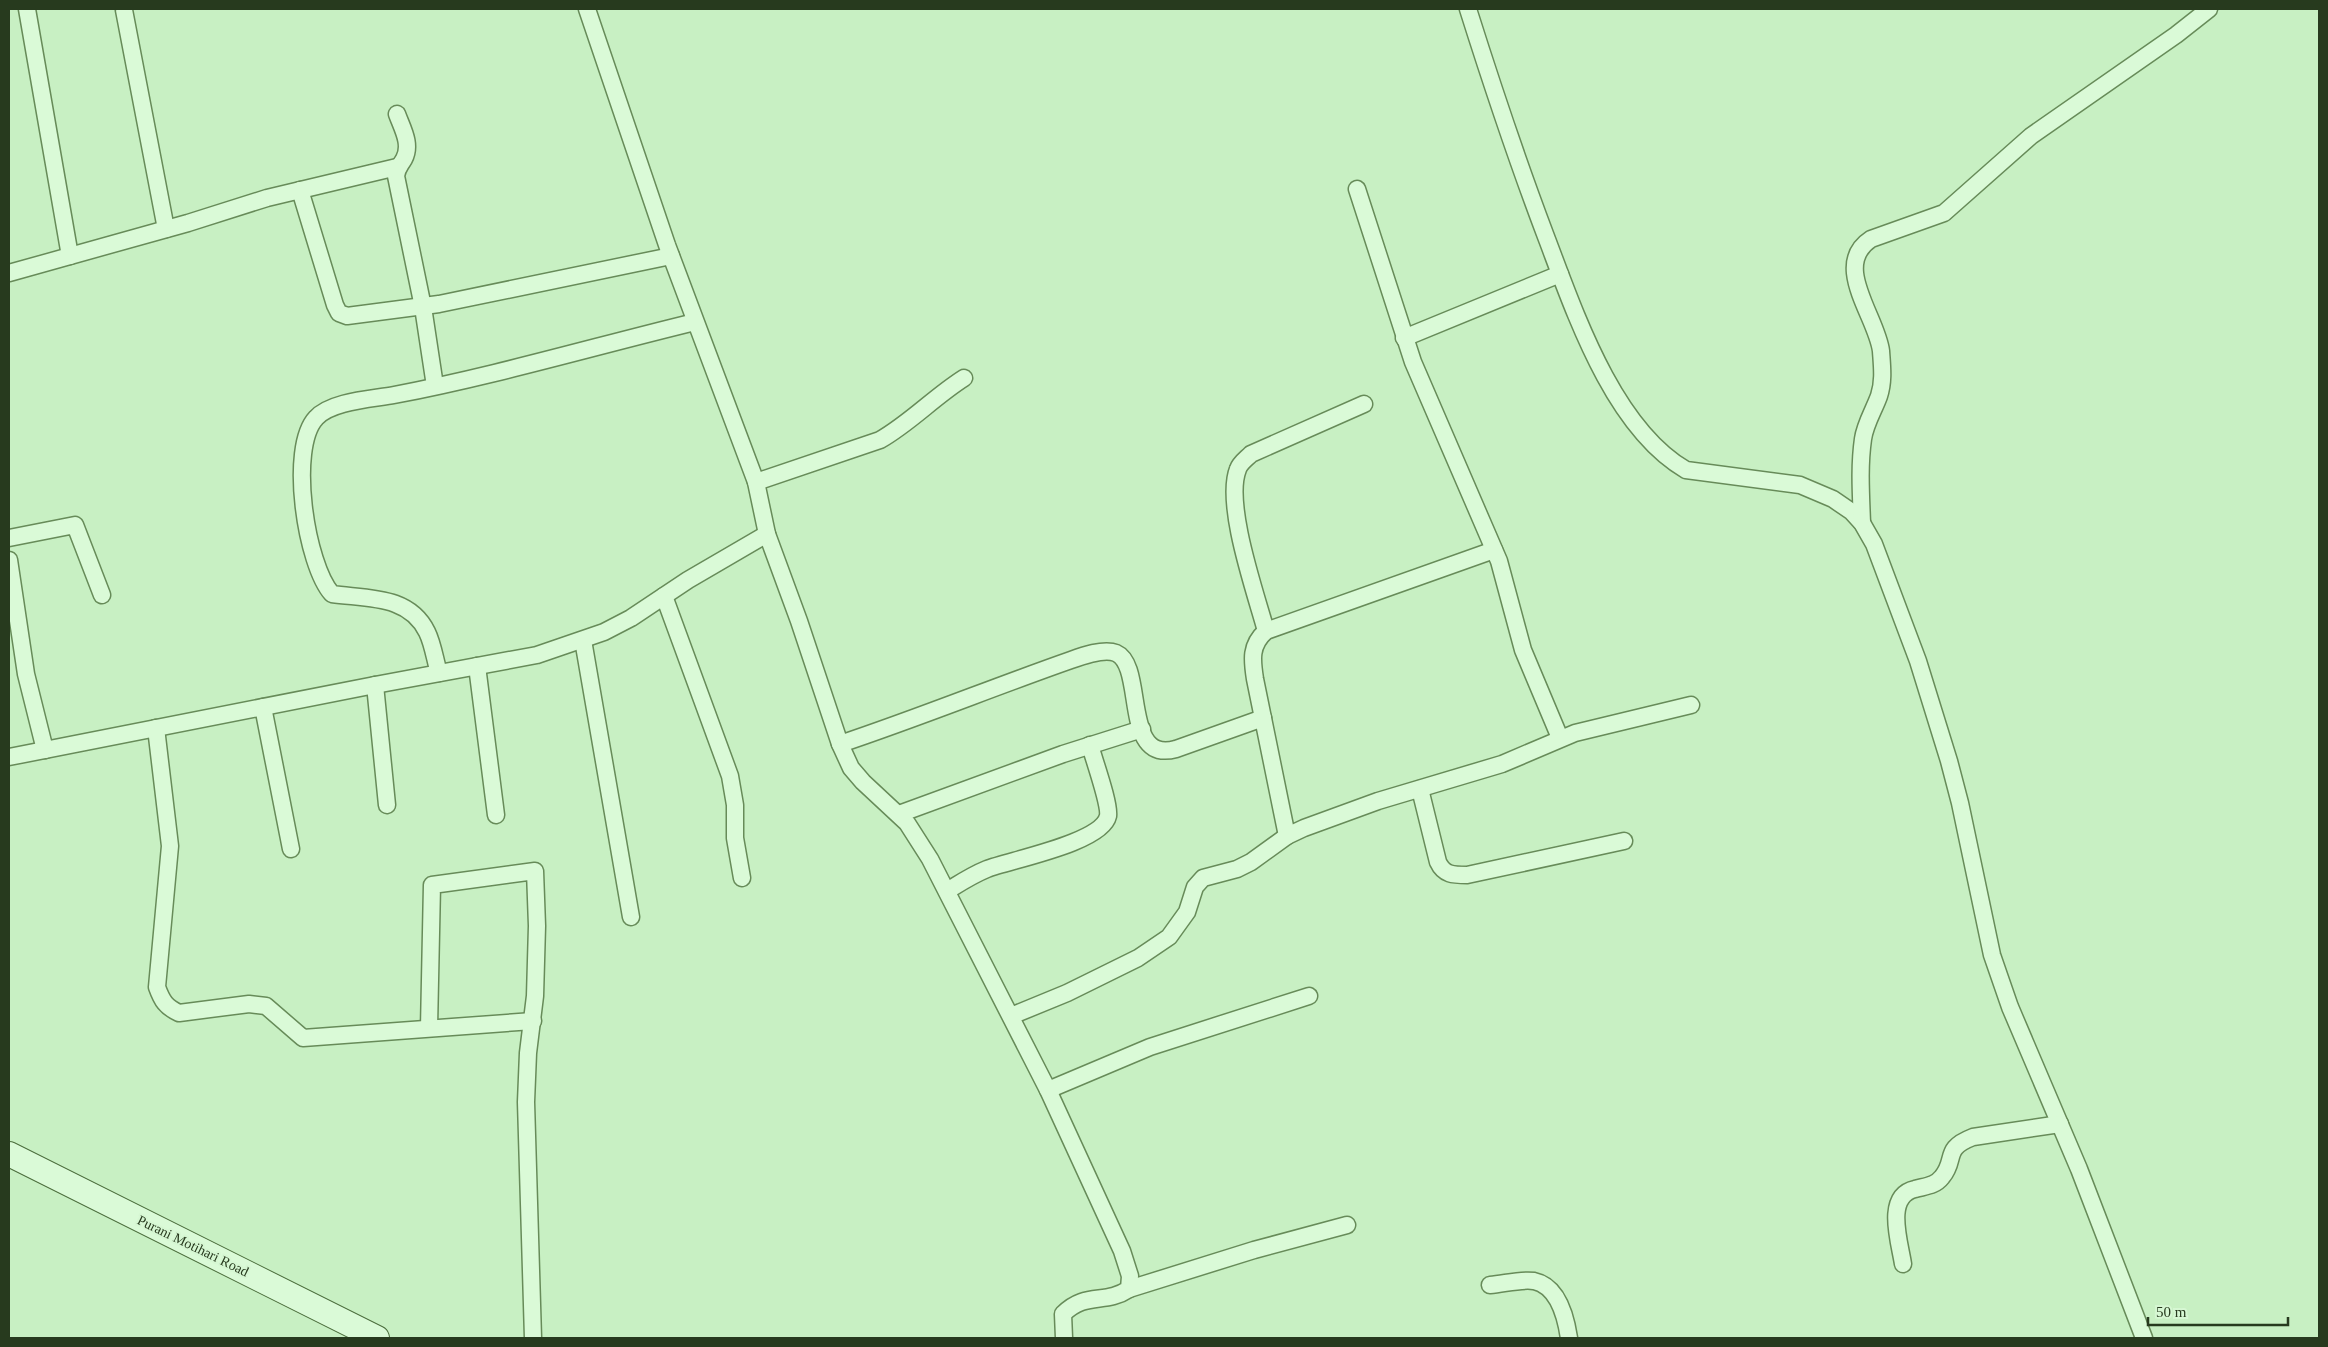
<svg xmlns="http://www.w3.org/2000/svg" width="2328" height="1347" font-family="Georgia,serif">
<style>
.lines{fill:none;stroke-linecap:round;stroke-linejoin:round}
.street-casing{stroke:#678b59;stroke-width:19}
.secondary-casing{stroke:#4b6d3c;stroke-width:26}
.street{stroke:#dafad7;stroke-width:16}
.secondary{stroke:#dafad7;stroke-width:24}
.labels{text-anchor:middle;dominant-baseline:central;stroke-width:4;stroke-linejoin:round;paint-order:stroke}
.street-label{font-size:14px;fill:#273a1e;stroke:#d6f7d3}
</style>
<rect width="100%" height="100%" fill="#c8f0c3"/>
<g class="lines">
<defs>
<g id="street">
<polyline points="27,9 70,256"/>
<path d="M587 9 667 245 756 482 767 534 799 621 840 744 851 768 863 782 907 823 930 859 1048 1090 1122 1251 1130 1276 1129 1289C1105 1305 1086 1291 1063 1314L1064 1338"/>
<path d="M1468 9C1492 85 1517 160 1545 234 1574 310 1612 427 1686 470L1800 485 1833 499 1852 512 1862 523 1874 544 1918 661 1949 761 1960 803 1992 955 2010 1007 2079 1169 2144 1338"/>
<polyline points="124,10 166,229"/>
<path d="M397 114C402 128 412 144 404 159 400 166 397 168 396 176L423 307 435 386"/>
<polyline points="1357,189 1413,362 1499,561 1523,650 1560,738"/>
<polyline points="300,190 335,305 339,313 347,316 439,304 671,256"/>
<polyline points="9,273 188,223 267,198 397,167"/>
<polyline points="1404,338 1560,274"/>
<path d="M756 482 880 440C910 423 934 397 964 378"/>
<path d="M1862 523C1861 495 1859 467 1863 439 1865 424 1874 410 1879 396 1884 381 1882 366 1881 351 1877 317 1831 265 1871 239L1944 213 2031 136 2176 35 2209 9"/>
<polyline points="9,538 75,525 102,595"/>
<polyline points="9,560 26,674 45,750"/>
<polyline points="664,596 730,776 735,805 735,838 742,878"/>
<path d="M1266 631C1256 594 1224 504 1238 469 1240 463 1246 459 1251 454L1364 404"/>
<polyline points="583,640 631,917"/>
<polyline points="477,666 496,815"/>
<path d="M439 673C435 660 433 644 427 632 409 595 368 599 332 594 306 565 288 448 316 418 331 401 373 399 394 395 494 376 596 346 695 322"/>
<polyline points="375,685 387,805"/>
<polyline points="263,707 291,849"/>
<path d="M156 728 170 846 157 987C162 1001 166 1007 179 1013L249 1004 266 1006 303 1038 533 1021"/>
<path d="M840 744C918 718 994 687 1071 660 1082 656 1104 648 1116 653 1146 666 1121 764 1176 749L1263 718"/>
<polyline points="9,757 375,685 537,655 604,632 631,618 688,580 767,534"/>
<path d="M1420 789 1438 862C1444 875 1453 875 1467 875L1624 841"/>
<polyline points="899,814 1063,754 1142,729"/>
<path d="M1287 836 1255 679C1252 660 1250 645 1266 631L1494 550"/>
<path d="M947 891C960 883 972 875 987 869 1010 860 1102 843 1108 816 1110 804 1094 760 1090 745"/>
<polyline points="1011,1016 1067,993 1138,958 1169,937 1187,912 1195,887 1203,878 1237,869 1251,862 1287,836 1304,828 1378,801 1502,764 1575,733 1691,705"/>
<polyline points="429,1028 432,885 535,871 537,926 535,996 528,1053 526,1102 533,1338"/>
<polyline points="1048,1090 1150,1047 1309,996"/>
<path d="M1903 1264C1900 1243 1884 1196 1915 1189 1926 1186 1935 1186 1942 1177 1957 1159 1942 1149 1973 1137L2060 1124"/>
<path d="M1490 1285C1504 1284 1520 1279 1534 1281 1558 1286 1566 1318 1569 1338"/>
<polyline points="1129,1289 1254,1250 1347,1225"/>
</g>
<polyline id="secondary" points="9,1154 377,1338"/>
</defs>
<use href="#street" class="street-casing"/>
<use href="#secondary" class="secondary-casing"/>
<use href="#street" class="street"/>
<use href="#secondary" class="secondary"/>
</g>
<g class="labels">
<g class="street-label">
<text transform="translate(193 1246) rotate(26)">Purani Motihari Road</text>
</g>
</g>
<rect width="2328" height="1347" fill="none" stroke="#273a1e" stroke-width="20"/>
<path d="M2148 1317v8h140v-8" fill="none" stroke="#273a1e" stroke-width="2.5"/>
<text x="2156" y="1317" font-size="15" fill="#273a1e" stroke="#d6f7d3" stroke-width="4" paint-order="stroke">50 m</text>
</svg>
